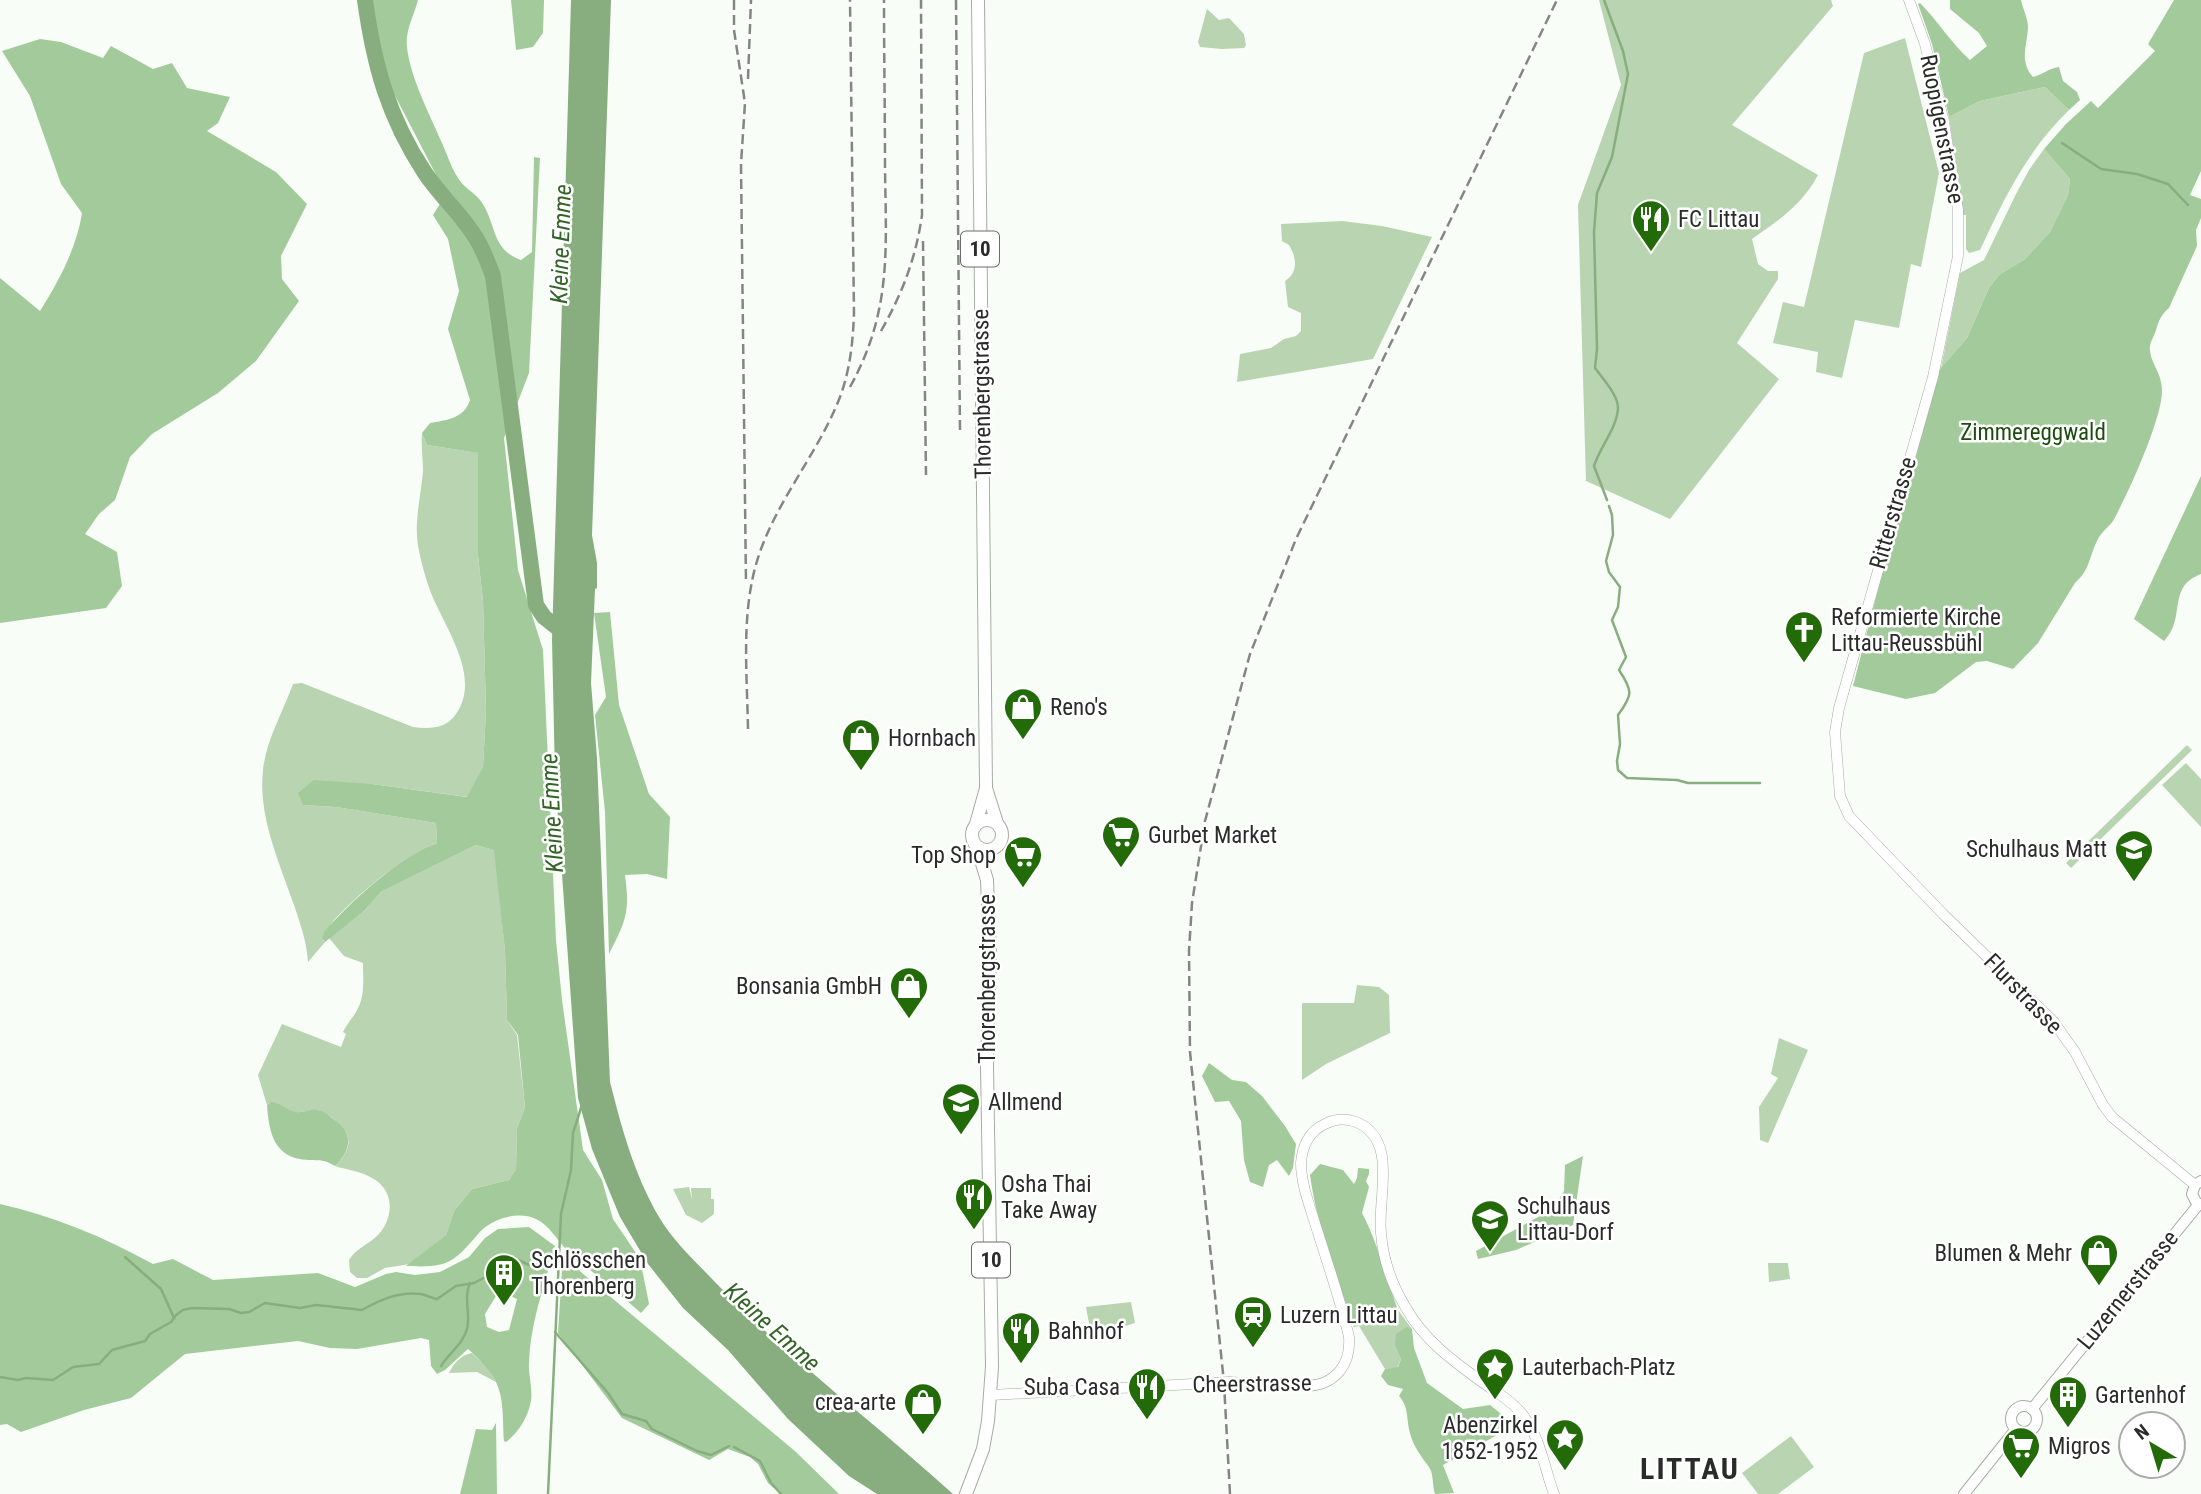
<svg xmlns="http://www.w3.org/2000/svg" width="2201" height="1494" font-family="'Roboto Condensed',sans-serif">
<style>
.green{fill:#b8d4b1}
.forest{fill:#a3ca9a;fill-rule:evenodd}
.water{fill:#88ae7f}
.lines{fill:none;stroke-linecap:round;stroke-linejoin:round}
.stream{stroke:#88ae7f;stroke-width:2.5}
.river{stroke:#88ae7f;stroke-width:16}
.tertiary-casing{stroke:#a7aba6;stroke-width:11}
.secondary-casing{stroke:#a7aba6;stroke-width:12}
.primary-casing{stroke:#a7aba6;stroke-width:14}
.tertiary{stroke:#fff;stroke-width:10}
.secondary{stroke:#fff;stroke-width:10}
.primary{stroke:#fff;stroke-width:12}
.rail{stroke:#838683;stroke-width:2.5;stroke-dasharray:10 5;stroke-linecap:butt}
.labels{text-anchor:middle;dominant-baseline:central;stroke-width:5;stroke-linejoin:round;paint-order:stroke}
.shield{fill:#fff;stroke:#6a6b6a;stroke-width:2}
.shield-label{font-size:21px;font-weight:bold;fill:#2a2c2a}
.street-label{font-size:23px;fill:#2a2c2a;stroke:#fff}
.poi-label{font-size:23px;fill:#2a2c2a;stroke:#fff;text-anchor:start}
.park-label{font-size:23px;fill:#1b4d0d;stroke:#fff}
.water-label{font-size:24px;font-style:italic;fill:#336527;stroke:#fff}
.district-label{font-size:30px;font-weight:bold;letter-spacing:2px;fill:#2a2c2a;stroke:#fff}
</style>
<rect width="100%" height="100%" fill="#f9fdf8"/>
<g class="green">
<path d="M1599 0H1831L1833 6 1732 125 1818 175C1802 205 1779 220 1752 239L1758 264 1768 271H1778V279L1737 343 1779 379 1670 519 1586 481 1578 205 1621 85Z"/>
<polygon points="1207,9 1219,20 1229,18 1244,34 1246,45 1244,48 1222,49 1200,47 1198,42"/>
<polygon points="1905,38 1939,173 1921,267 1911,264 1899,328 1855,320 1842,378 1816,372 1818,352 1773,343 1783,302 1804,307 1864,53"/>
<path d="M2045 87 2069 110C2026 152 2005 197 1980 250L1969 253 1966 249V215H1963L1949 117 1980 101Z"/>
<polygon points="2044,149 2070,179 2068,195 2050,232 2025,259 1999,275 1989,288 1967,338 1941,368 1960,273 1984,260 2016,194 2029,170"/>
<path d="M1342 221 1382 226 1432 237 1373 359 1237 382 1240 354 1271 348 1284 339 1296 336 1301 331V313L1288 307 1285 281C1298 273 1297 258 1289 245L1282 241 1281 224Z"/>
<path d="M422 433 427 445 479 453 478 556 483 601 486 711 483 767 468 797 372 784 304 805 336 807 436 823 437 843C406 853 356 896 334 920 329 926 326 933 323 940L325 942 308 962C307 942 300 923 294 905 279 861 258 817 263 770 266 740 283 712 293 684L302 683 413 727C430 729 446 729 456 714 482 677 445 628 431 593 425 577 421 562 418 546 414 521 421 496 423 471 423 458 421 446 422 433Z"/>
<polygon points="2187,745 2192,750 2071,868 2066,863"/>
<polygon points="2186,763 2201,779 2201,827 2162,785"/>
<path d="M476 845 495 850 505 951 507 1020 517 1035 525 1108 517 1128 516 1169 509 1180 472 1189 454 1211 446 1235 410 1264 385 1268 367 1278H357L350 1272 349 1260C355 1249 369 1244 378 1235 394 1218 395 1190 372 1178 361 1171 347 1170 335 1166 354 1148 353 1132 331 1117 326 1114 323 1111 316 1110 309 1110 302 1113 295 1112 285 1110 281 1105 269 1103L267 1105 258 1075 282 1024 341 1047 346 1034 343 1032C347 1023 354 1017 358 1008 365 995 363 977 363 963L344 956 329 938 363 912 381 892Z"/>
<polygon points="1357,985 1379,987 1389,995 1390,1033 1326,1064 1302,1080 1302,1003 1354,1003"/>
<polygon points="1779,1038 1808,1050 1768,1143 1760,1140 1759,1107 1778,1078 1771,1074"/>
<polygon points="689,1187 692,1199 691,1188 711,1188 711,1199 714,1199 714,1214 702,1223 686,1215 673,1189"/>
<polygon points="1768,1263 1788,1263 1790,1279 1769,1282"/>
<polygon points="1131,1302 1135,1323 1122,1327 1090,1329 1086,1307"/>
<polygon points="1398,1310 1412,1329 1407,1328 1395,1346 1401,1359 1397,1368 1385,1369 1359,1326 1390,1319"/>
<path d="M472 1353 488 1368 496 1382 477 1372 449 1373C454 1363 461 1355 472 1353Z"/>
<polygon points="1791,1436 1814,1467 1778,1494 1758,1494 1742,1473"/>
</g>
<g class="forest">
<path d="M373 0H418C414 16 405 30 407 47 410 77 430 115 442 143 447 154 451 167 458 178 464 188 475 193 480 200 497 222 490 249 521 260L532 252 534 157 540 158 529 373 504 438 518 570 543 650 556 940 562 1000 583 1150 602 1180 613 1219 640 1259 649 1304 641 1313C616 1291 589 1270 564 1247 556 1238 549 1226 538 1220 520 1210 492 1218 479 1233 453 1263 449 1268 406 1266L446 1235 454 1211 472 1189 509 1180 516 1169 517 1128 525 1108 518 1035 507 1020 505 951 494 850 476 845 381 892 363 912 325 942 322 938 324 932C348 904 401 855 437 843L436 823 336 807 303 805 298 793 314 780 372 784 467 797 483 767 486 711 483 601 478 556V453L427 445 422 433 430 423C446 420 464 419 470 400L448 329 459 291 448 239 433 215 446 194 389 84 371 8Z"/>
<polygon points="511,0 544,0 543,33 533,47 516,50"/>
<path d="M1950 0H2021C2023 9 2028 19 2028 28 2027 46 2019 61 2033 77 2042 75 2049 68 2059 67L2063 81 2077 92 2080 100 2069 110 2045 87 1980 101 1949 117 1932 44 1918 4 1920 3C1938 21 1951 43 1970 60L1987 46 1979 33 1950 9Z"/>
<path d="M2174 0H2201V171L2190 195 2201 199V218L2196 230 2197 246 2169 308C2161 315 2159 320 2156 330 2154 337 2149 343 2150 350 2151 365 2162 372 2162 391 2162 419 2128 494 2113 521 2108 528 2101 532 2097 541 2089 557 2090 570 2075 583L2038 643 2013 669 1987 661 1976 662 1935 693 1906 699 1853 686 1933 377 1967 338 1989 288 1999 275 2025 259 2050 232 2068 195 2070 179 2044 149 2066 124 2091 101 2098 108 2155 51 2148 44Z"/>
<path d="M40 39 61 42 103 58 111 46 153 69 172 63 187 88 230 97 218 123 207 131 276 172 307 204 281 256 282 279 299 301 256 361 218 393 152 434 130 457 115 500 99 514 85 534 117 552 122 586 106 608 0 623V278L40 311C58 283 77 247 82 213L61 184 30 96 2 51Z"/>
<path d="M2201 476V574C2166 587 2187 618 2164 641L2134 619Z"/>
<path d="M610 612 619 705 649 794 670 817 667 879 647 874 625 875C630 912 626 921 609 954L605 812 595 715 606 697 594 613Z"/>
<polygon points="1209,1063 1232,1080 1246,1082 1262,1096 1285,1126 1296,1144 1293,1168 1289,1176 1277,1160 1269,1165 1263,1187 1250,1182 1244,1160 1241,1121 1229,1101 1215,1102 1202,1076"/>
<path d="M271 1102C281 1103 286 1110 296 1112 303 1113 310 1109 317 1110 324 1111 327 1114 332 1118 353 1131 353 1149 335 1166 323 1159 322 1161 309 1160 274 1159 269 1133 267 1105Z"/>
<polygon points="1583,1156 1573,1225 1516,1250 1478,1259 1476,1251 1553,1209 1564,1191 1565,1165"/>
<path d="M1320 1164 1343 1170 1354 1184 1357 1178 1358 1168 1369 1169V1174L1366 1181 1369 1187 1362 1213C1378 1243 1386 1278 1398 1310L1390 1319 1354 1327C1337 1277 1317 1227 1310 1175Z"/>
<path d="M0 1204C54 1216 104 1237 153 1264L173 1259 213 1280 318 1273 355 1287 386 1274 396 1272 415 1275 440 1272 469 1257 485 1238 498 1229 529 1227 555 1246C545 1284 530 1323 529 1363 528 1375 533 1388 531 1401 528 1417 519 1432 506 1442L504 1441C502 1394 505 1382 468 1349L445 1370 437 1374 431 1366 429 1340 421 1338 357 1349 330 1348 298 1341 185 1354 131 1398 84 1410 21 1432 7 1424 0 1425ZM499 1291 517 1299 509 1330 499 1332 487 1327 485 1314Z"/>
<polygon points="563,1254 582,1273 796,1452 839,1494 781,1494 768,1483 758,1464 750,1457 728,1449 709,1460 622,1418 558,1333"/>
<path d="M1407 1327 1412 1329 1414 1348 1427 1383 1463 1409 1490 1405 1515 1425 1443 1465 1454 1493 1435 1494C1432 1486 1434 1474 1429 1467 1421 1456 1413 1446 1410 1433 1406 1418 1409 1407 1399 1396L1403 1389 1388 1385 1381 1376 1385 1369 1398 1367 1401 1359 1395 1346 1396 1334Z"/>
<polygon points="496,1423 497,1494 460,1494 476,1429 492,1430"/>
</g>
<path class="water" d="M571 0H611L592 535 597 563V588L595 589 591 683 597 758 610 1082C622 1129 634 1174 659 1217 673 1241 695 1261 714 1281 788 1358 874 1422 953 1494H877L849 1476 788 1419 728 1350 683 1308 648 1264 620 1217 592 1149 578 1098 555 776 552 640Z"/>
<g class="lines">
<g class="stream">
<path d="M1604 0 1623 51 1628 74 1612 157 1597 193 1594 232 1597 349 1595 368C1603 379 1618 395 1618 408 1617 428 1600 447 1594 466L1607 500"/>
<polyline points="2062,143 2101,169 2137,174 2168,184 2188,205"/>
<path d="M1609 506 1612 515 1613 535 1606 561 1609 572 1620 587 1618 607 1612 620 1626 657 1619 670C1633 691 1633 695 1618 715L1620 744 1617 761 1618 770 1627 778 1677 780 1688 783H1760"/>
<polyline points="125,1257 161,1289 174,1318"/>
<polyline points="555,1332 608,1393 622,1414 646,1421 652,1429 697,1451 711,1455 729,1446"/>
<path d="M441 1366C449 1353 463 1344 467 1329 471 1313 463 1299 470 1283"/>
<path d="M0 1377 18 1380 26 1378 53 1380 73 1367 99 1364 112 1350 145 1341 150 1334 171 1322 176 1315 183 1310 192 1308 229 1309 241 1313 249 1312 265 1303 300 1308 316 1305 362 1310C380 1300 399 1291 421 1294 426 1295 431 1298 437 1299L456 1286 474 1283 495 1272 504 1261 512 1257 529 1265 558 1266"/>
<polyline points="734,1447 760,1461 771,1483 781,1494"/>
<polyline points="548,1494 561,1214 571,1170 573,1133 582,1105"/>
</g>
<path class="river" d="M365 0C374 65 388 117 425 173 439 194 458 211 472 232 482 245 487 261 493 276L536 605 544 617 568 636"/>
<defs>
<g id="tertiary">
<polyline points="1909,0 1925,44 1944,122 1958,210 1958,256 1933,377 1839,708 1835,732 1840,796 1849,816 1943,914 2053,1021 2075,1052 2103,1105 2112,1117 2195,1185"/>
<path d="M991 1395 1229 1382 1307 1386C1335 1385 1351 1365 1349 1337 1340 1298 1326 1259 1314 1220 1308 1201 1301 1182 1301 1163 1302 1147 1309 1131 1325 1124 1334 1119 1346 1118 1356 1122 1399 1139 1377 1198 1381 1233 1383 1260 1392 1285 1406 1308 1424 1340 1453 1361 1482 1382 1496 1392 1512 1401 1523 1415 1541 1439 1544 1467 1554 1494"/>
</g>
<g id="secondary">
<polyline points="2201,1181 2195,1185 2192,1194 2196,1202 2201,1205"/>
<circle cx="2024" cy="1419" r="13"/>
<polyline points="2032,1409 2199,1204"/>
<polyline points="1964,1494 2016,1429"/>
</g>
<g id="primary">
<polyline points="986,788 997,823"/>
<circle cx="987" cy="835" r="15"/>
<polyline points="976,824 986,788 978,0"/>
<polyline points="966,1494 983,1449 988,1421 992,1367 987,1067 990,952 987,880 977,847"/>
</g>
</defs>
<use href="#tertiary" class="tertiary-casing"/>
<use href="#secondary" class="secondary-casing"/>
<use href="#primary" class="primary-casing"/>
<use href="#tertiary" class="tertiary"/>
<use href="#secondary" class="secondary"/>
<use href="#primary" class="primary"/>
<g class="rail">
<polyline points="734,0 734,30 745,103 741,164 746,583"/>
<polyline points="956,0 960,431"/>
<polyline points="748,79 751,0"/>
<polyline points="923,241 926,475"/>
<path d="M881 331C902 294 916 258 922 215L921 0"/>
<path d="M850 387C892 311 886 250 885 167 885 111 884 56 884 0"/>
<path d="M748 729C747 669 740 606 761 549 781 495 819 451 840 397 850 370 853 342 854 313L850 0"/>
<polyline points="1230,1494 1224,1383 1190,1052 1189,951 1192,903 1205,821 1250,654 1296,539 1557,0"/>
</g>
</g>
<defs>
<symbol id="restaurant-pin" viewBox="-11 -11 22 30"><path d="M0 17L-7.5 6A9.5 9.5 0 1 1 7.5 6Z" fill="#226b08" stroke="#fff"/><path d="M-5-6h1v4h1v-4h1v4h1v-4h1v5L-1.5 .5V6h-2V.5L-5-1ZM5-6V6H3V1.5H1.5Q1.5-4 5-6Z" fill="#fff"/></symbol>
<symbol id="church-pin" viewBox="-11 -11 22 30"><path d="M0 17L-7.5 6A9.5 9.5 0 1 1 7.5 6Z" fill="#226b08" stroke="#fff"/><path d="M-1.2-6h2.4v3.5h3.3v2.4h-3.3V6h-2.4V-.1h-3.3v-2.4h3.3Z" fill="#fff"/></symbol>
<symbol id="shop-pin" viewBox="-11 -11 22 30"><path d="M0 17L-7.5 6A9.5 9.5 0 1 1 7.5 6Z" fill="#226b08" stroke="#fff"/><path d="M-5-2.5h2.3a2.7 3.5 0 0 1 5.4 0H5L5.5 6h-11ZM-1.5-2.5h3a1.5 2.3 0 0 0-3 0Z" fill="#fff"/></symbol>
<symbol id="supermarket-pin" viewBox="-11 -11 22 30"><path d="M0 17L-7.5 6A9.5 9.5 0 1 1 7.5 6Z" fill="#226b08" stroke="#fff"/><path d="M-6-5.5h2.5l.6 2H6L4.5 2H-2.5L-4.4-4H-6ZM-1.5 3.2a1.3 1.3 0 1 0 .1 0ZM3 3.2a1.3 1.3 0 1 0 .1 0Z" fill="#fff"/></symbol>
<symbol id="school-pin" viewBox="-11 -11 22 30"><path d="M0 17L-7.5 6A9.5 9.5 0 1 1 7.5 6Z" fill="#226b08" stroke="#fff"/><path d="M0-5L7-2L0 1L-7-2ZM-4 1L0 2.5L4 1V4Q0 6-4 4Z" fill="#fff"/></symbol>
<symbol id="building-pin" viewBox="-11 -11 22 30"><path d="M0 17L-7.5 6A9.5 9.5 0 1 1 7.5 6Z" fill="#226b08" stroke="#fff"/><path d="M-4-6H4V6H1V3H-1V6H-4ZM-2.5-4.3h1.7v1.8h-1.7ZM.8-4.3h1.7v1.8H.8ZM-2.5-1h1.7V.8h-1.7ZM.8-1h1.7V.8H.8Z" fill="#fff"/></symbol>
<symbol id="station-pin" viewBox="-11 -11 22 30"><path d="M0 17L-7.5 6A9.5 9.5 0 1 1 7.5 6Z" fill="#226b08" stroke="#fff"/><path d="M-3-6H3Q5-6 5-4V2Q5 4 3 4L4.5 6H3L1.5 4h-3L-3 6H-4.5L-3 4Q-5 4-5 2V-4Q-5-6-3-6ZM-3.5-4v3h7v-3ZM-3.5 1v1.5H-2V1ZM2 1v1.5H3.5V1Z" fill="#fff"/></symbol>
<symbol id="sight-pin" viewBox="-11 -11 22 30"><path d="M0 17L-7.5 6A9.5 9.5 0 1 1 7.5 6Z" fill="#226b08" stroke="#fff"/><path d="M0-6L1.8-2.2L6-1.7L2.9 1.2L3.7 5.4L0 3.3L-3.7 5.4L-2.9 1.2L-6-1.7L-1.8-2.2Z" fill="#fff"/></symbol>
</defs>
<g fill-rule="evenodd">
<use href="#restaurant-pin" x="1629" y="197" width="44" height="60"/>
<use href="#church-pin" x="1782" y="608" width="44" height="60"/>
<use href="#shop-pin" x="1001" y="685" width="44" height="60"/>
<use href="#shop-pin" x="839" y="716" width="44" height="60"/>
<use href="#supermarket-pin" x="1099" y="813" width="44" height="60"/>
<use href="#school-pin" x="2112" y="827" width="44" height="60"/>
<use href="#supermarket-pin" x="1001" y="833" width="44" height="60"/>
<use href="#shop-pin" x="887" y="964" width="44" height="60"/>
<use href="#school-pin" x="939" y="1080" width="44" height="60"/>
<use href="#restaurant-pin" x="952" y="1175" width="44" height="60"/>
<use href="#school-pin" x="1468" y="1197" width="44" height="60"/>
<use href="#shop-pin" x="2077" y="1231" width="44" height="60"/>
<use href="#building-pin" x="482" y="1251" width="44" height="60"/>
<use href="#station-pin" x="1231" y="1293" width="44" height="60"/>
<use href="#restaurant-pin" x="999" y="1309" width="44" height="60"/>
<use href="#sight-pin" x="1473" y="1345" width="44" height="60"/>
<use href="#restaurant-pin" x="1125" y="1365" width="44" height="60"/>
<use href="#building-pin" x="2046" y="1373" width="44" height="60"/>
<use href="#shop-pin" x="901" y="1380" width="44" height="60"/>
<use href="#sight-pin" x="1543" y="1416" width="44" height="60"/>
<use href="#supermarket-pin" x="1999" y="1424" width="44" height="60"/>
</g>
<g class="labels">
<g class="shield">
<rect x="961" y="231.5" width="38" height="35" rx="5"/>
<rect x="972" y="1242.5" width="38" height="35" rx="5"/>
</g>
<g class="shield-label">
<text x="980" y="249">10</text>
<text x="991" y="1260">10</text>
</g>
<g class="street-label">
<text transform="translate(1942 129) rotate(79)">Ruopigenstrasse</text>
<text transform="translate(982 394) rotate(-91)">Thorenbergstrasse</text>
<text transform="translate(1893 513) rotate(-74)">Ritterstrasse</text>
<text transform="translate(987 979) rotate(-90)">Thorenbergstrasse</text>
<text transform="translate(2023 994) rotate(46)">Flurstrasse</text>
<text transform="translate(2128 1290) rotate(-51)">Luzernerstrasse</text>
<text transform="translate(1252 1384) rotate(-1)">Cheerstrasse</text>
</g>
<g class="poi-label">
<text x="1678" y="219">FC Littau</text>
<text x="1831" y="617">Reformierte Kirche<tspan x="1831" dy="26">Littau-Reussbühl</tspan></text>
<text x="1050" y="707">Reno's</text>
<text x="888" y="738">Hornbach</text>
<text x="1148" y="835">Gurbet Market</text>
<text x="2107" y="849" text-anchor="end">Schulhaus Matt</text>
<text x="996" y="855" text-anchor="end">Top Shop</text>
<text x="882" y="986" text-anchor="end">Bonsania GmbH</text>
<text x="988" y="1102">Allmend</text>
<text x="1001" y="1184">Osha Thai<tspan x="1001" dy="26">Take Away</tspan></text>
<text x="1517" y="1206">Schulhaus<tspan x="1517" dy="26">Littau-Dorf</tspan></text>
<text x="2072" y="1253" text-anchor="end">Blumen &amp; Mehr</text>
<text x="531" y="1260">Schlösschen<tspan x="531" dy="26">Thorenberg</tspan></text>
<text x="1280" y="1315">Luzern Littau</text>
<text x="1048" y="1331">Bahnhof</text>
<text x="1522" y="1367">Lauterbach-Platz</text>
<text x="1120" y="1387" text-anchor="end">Suba Casa</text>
<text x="2095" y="1395">Gartenhof</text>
<text x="896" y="1402" text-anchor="end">crea-arte</text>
<text x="1538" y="1425" text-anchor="end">Abenzirkel<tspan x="1538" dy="26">1852-1952</tspan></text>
<text x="2048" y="1446">Migros</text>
</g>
<g class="park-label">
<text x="2033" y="432">Zimmereggwald</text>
</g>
<g class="water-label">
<text transform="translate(561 244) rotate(-88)">Kleine Emme</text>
<text transform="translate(552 813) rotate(-93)">Kleine Emme</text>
<text transform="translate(772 1327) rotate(42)">Kleine Emme</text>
</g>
<g class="district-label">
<text x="1690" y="1468">LITTAU</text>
</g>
</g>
<g transform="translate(2152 1445) rotate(322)"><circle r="33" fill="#ffffff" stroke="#aaabaa" stroke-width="2"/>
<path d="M0-5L12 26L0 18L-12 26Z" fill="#226b08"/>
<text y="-10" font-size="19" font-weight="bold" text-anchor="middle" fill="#2a2c2a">N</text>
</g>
</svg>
